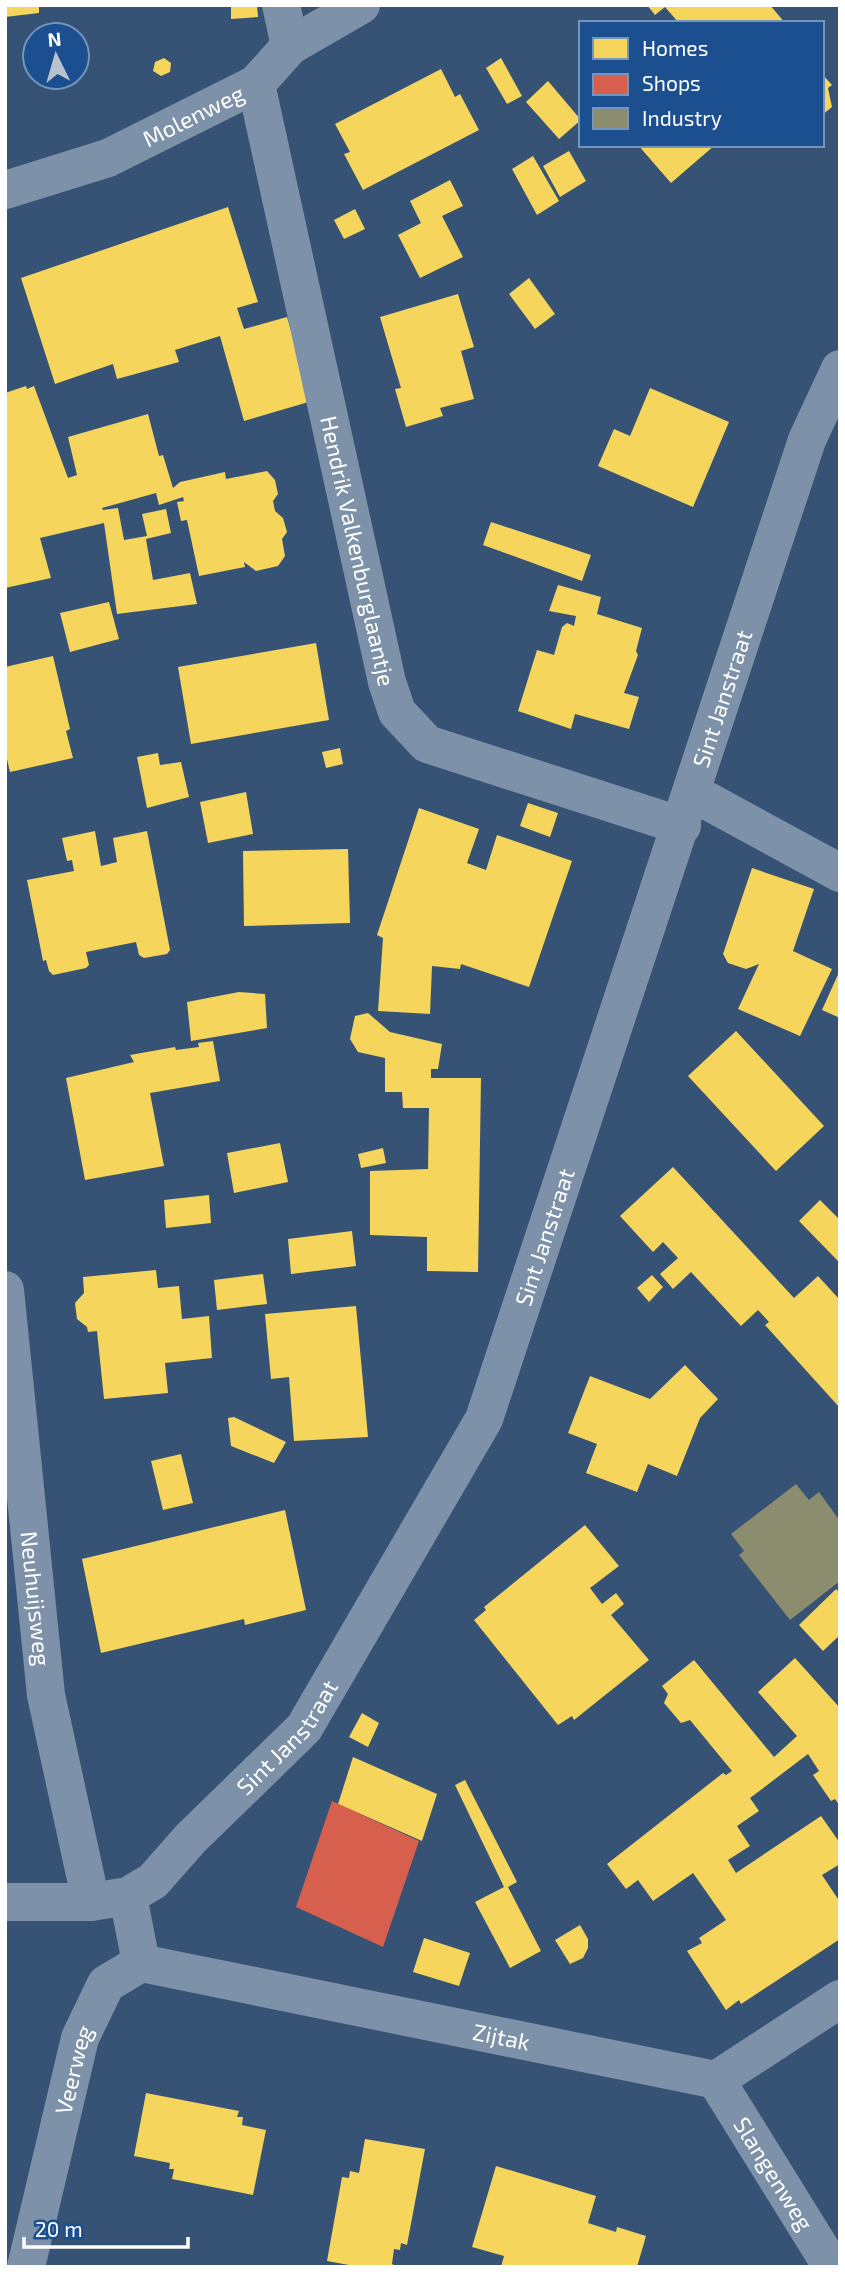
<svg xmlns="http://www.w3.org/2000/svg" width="845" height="2272" font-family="'Exo 2',sans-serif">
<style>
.homes{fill:#f6d55c}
.shops{fill:#d6604d}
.industry{fill:#8c8c6e}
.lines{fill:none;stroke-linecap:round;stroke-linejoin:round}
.street{stroke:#7d92a8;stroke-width:38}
.labels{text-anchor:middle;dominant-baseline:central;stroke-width:7;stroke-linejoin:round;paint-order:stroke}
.street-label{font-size:23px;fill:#fff;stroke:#1b4f8f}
</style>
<rect width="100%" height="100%" fill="#365274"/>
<g class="homes">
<polygon points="5,5 39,5 39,13 5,17"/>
<polygon points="257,5 258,17 231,19 231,6"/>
<polygon points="647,5 770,5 785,23 679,23 665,7 655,15"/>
<polygon points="164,58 171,63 170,72 161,76 153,71 155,62"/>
<polygon points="501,58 522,96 507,104 486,68"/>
<polygon points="441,69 455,97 460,94 479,130 363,190 344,154 350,152 335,124"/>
<polygon points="822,74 832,85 828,88 832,107 822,115"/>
<polygon points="548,81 581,120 559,139 526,102"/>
<polygon points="638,145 715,145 671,183"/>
<polygon points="569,151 586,181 560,197 543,166"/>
<polygon points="533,156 559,201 537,215 512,169"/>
<polygon points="450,180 463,206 442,216 463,257 420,278 398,235 421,223 410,201"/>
<polygon points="228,207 258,302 237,308 244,329 287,317 312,401 244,421 220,336 175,350 179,362 117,379 113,364 55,384 21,278"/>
<polygon points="355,209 365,229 344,239 334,220"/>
<polygon points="529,278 555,314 535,329 509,294"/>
<polygon points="458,294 474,347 461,351 474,399 440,408 443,416 406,427 395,389 401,388 380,317"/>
<polygon points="26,386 27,389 34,386 68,478 77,475 68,437 148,414 159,456 163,455 173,488 180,482 225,472 226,479 267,471 275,480 278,494 273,501 275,511 283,518 287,532 282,539 285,556 278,566 256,571 244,562 245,567 199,576 187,520 181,521 177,502 184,501 183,497 159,505 156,493 102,508 103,510 118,508 124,540 147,536 142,514 166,509 171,533 146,539 153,580 190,573 197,604 117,614 104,523 40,538 51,578 5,588 5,393"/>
<polygon points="650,388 729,422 693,507 598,466 614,429 630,436"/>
<polygon points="491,522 591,555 582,581 483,545"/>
<polygon points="558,585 601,597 597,614 642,628 636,651 638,655 624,693 639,697 629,729 575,714 571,729 518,711 537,650 554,655 562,627 567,623 574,626 576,616 549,611"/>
<polygon points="109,602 119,639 70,652 60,613"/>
<polygon points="316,643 329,720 191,744 178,667"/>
<polygon points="53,656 70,729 66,731 73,758 10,772 5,751 5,667"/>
<polygon points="340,748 343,764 326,768 322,752"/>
<polygon points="158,753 160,765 181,762 189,797 147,808 137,757"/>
<polygon points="246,792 253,834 208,843 200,802"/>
<polygon points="528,803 558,813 550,837 520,826"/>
<polygon points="419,808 479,829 467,863 486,870 497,835 572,861 529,987 461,964 460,969 432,966 430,1014 378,1011 383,938 377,935"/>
<polygon points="95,831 101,866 117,862 113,838 147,831 170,950 167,954 144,958 139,955 136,942 86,952 89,965 86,968 53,975 49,971 46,960 43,961 27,880 74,871 72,860 67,861 62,838"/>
<polygon points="348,849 350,923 244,926 243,851"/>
<polygon points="752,868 814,889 793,951 832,969 800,1036 738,1009 759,964 746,969 728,963 723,954"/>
<polygon points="840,970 840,1018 822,1010"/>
<polygon points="239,992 265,994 267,1028 191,1041 187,1002"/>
<polygon points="368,1013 390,1032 442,1044 438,1069 431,1069 431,1078 481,1078 478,1272 427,1271 427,1237 370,1235 370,1171 428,1169 429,1108 403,1108 402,1092 385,1092 385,1058 358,1052 350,1039 355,1016"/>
<polygon points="736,1031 824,1126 776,1171 688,1076"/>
<polygon points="213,1041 220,1081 150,1093 164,1166 85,1180 66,1078 134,1062 130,1055 175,1047 176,1050 199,1047 198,1043"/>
<polygon points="280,1143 288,1182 234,1193 227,1153"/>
<polygon points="383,1148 386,1163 361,1168 358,1154"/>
<polygon points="673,1167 794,1298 818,1276 840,1300 840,1408 765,1325 769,1322 758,1310 741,1326 691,1272 673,1289 660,1274 678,1258 663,1242 653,1252 620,1216"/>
<polygon points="209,1195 211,1223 166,1228 164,1200"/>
<polygon points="820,1200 840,1220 838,1261 799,1221"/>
<polygon points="352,1231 356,1266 291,1274 288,1239"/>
<polygon points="156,1270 158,1288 179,1286 182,1319 209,1316 212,1358 165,1363 168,1393 104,1399 97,1331 88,1332 87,1327 77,1319 75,1303 84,1293 83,1277"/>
<polygon points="263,1274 267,1304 217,1310 214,1280"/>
<polygon points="652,1275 663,1287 649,1302 637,1288"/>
<polygon points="356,1306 368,1437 294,1441 289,1377 271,1379 265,1314"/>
<polygon points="685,1365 718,1399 700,1418 677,1476 648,1464 637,1492 586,1473 597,1444 568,1433 590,1376 650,1399"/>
<polygon points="234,1417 286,1442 274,1463 231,1446 228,1418"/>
<polygon points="181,1454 193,1503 163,1510 151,1461"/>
<polygon points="285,1510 306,1610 245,1625 244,1619 101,1653 82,1559"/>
<polygon points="585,1525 619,1566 590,1588 602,1604 616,1593 624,1604 611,1615 649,1660 574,1720 572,1716 558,1725 474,1620 486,1610 484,1607"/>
<polygon points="836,1589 840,1593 840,1635 823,1651 799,1625"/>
<polygon points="795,1658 840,1708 840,1806 835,1799 831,1801 813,1775 819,1771 808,1754 750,1798 759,1811 737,1826 750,1846 728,1860 736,1873 821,1816 840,1843 840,1864 822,1875 840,1902 840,1939 741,2004 739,2000 726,2010 687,1951 702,1943 699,1938 726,1920 693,1873 653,1901 638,1880 626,1889 607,1864 723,1773 726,1775 732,1771 690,1720 681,1723 664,1703 668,1694 662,1686 694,1660 774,1757 797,1736 758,1692"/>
<polygon points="362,1713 379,1723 368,1747 349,1737"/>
<polygon points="353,1757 437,1794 422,1841 338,1804"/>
<polygon points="465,1780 517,1882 508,1887 541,1951 510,1968 475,1902 504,1887 455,1785"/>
<polygon points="580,1925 588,1939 588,1948 583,1958 570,1964 555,1940"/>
<polygon points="424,1938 470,1953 459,1986 413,1972"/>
<polygon points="146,2093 239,2111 237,2117 243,2117 242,2125 266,2130 253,2195 172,2179 174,2169 169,2169 170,2163 134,2156"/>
<polygon points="365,2139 425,2149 407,2245 401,2243 400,2250 394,2249 392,2264 397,2267 360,2267 327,2261 342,2177 349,2178 350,2171 359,2173"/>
<polygon points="496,2166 596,2196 588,2223 616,2232 617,2227 646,2236 637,2267 501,2267 504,2256 472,2247"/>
</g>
<polygon class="shops" points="332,1801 419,1841 383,1947 296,1907"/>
<polygon class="industry" points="796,1484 809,1500 819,1492 840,1521 840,1581 790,1620 739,1555 744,1551 731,1534"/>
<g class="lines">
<g class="street">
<polyline points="281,5 290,46"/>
<path id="s1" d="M256 84 387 682 397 712 427 744 682 826"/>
<path id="s2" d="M5 190 108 158 256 84 290 46 361 5"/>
<polyline points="693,793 840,873"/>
<path id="s3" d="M5 1290 46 1695 91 1902"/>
<path id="s4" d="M5 1902H91L128 1896 153 1881 191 1838 304 1728 484 1419 807 440 840 369"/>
<path id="s5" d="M141 1963 716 2080 840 1999"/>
<path id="s6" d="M716 2080 832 2267"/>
<path id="s7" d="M26 2267 80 2038 106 1984 141 1963 128 1896"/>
</g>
</g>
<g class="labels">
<g class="street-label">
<text stroke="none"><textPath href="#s2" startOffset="203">Molenweg</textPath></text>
<text stroke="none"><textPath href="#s1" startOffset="478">Hendrik Valkenburglaantje</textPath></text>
<text stroke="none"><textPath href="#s4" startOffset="1484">Sint Janstraat</textPath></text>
<text stroke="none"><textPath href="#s4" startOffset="917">Sint Janstraat</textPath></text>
<text stroke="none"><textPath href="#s3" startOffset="310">Neuhuijsweg</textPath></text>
<text stroke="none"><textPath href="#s4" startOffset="350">Sint Janstraat</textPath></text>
<text stroke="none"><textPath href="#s5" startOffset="368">Zijtak</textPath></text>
<text stroke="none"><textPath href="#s7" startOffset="203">Veerweg</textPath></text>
<text stroke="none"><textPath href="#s6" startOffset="110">Slangenweg</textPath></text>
</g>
</g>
<rect width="845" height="2272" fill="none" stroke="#ffffff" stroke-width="14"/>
<rect x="579" y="21" width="245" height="126" fill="#1b4f8f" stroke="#7695bc" stroke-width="2"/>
<rect x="593" y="38" width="35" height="21" fill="#f6d55c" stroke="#7695bc" stroke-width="2"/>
<text x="642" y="56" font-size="21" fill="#ffffff">Homes</text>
<rect x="593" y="74" width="35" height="21" fill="#d6604d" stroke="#7695bc" stroke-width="2"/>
<text x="642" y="91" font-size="21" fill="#ffffff">Shops</text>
<rect x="593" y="108" width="35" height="21" fill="#8c8c6e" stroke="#7695bc" stroke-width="2"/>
<text x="642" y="126" font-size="21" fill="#ffffff">Industry</text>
<g transform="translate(56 56) rotate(355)"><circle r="33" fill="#1b4f8f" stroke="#7695bc" stroke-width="2"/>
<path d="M0-5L12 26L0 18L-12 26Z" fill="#b9c2ce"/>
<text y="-10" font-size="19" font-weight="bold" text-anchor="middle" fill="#ffffff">N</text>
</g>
<path d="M24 2237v10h164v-10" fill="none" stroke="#ffffff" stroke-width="3.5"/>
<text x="35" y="2237" font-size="21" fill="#ffffff" stroke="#1b4f8f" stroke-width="5" paint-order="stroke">20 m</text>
</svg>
